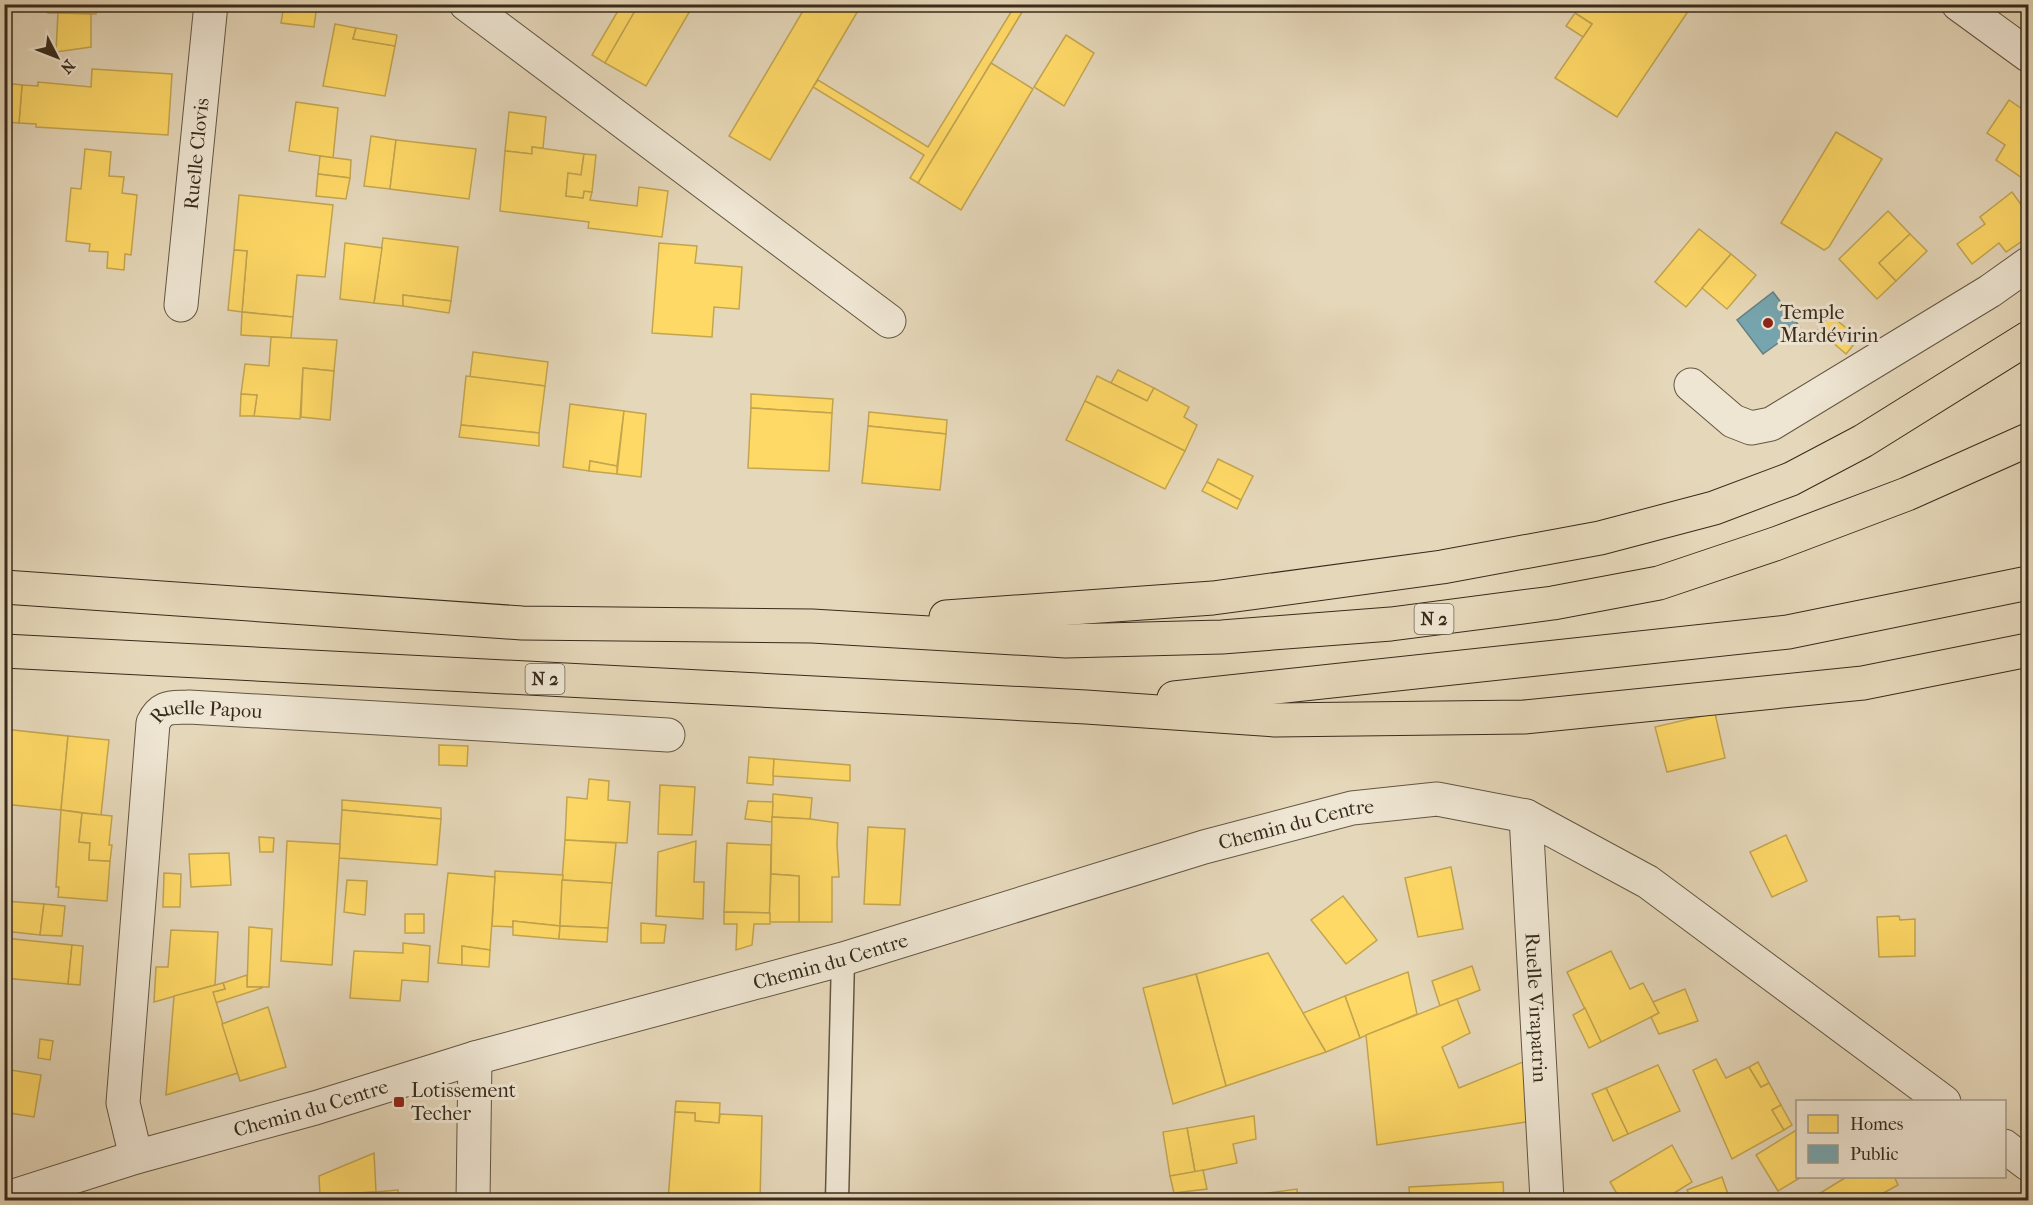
<svg xmlns="http://www.w3.org/2000/svg" width="2033" height="1205" font-family="'IM FELL French Canon',serif">
<style>
.homes{fill:#ffd966;stroke:#c3a550;stroke-width:1.5}
.public{fill:#76a5af;stroke:#638083;stroke-width:1.5}
.lines{fill:none;stroke-linecap:round;stroke-linejoin:round}
.service-casing{stroke:#635642;stroke-width:25}
.minor-casing{stroke:#635642;stroke-width:35}
.tertiary-casing{stroke:#635642;stroke-width:35}
.trunk-casing{stroke:#382b1b;stroke-width:35}
.service{stroke:#eee5d2;stroke-width:22}
.minor{stroke:#eee5d2;stroke-width:33}
.tertiary{stroke:#eee5d2;stroke-width:33}
.trunk{stroke:#e5d7b9;stroke-width:33}
.poi-dot{fill:#8f2418;stroke:#eee5d2;stroke-width:2}
.labels{text-anchor:middle;dominant-baseline:central;stroke-width:6;stroke-linejoin:round;paint-order:stroke}
.shield{fill:#eee5d2;stroke:#6f6352;stroke-width:1.5}
.shield-label{font-size:18px;font-weight:bold;fill:#382b1b}
.street-label{font-size:20px;fill:#382b1b;stroke:#eee5d2}
.poi-label{font-size:20px;fill:#382b1b;stroke:#eee5d2;text-anchor:start}
</style>
<rect width="100%" height="100%" fill="#e5d7b9"/>
<filter id="stains"><feTurbulence type="fractalNoise" baseFrequency=".00333" numOctaves="4"/><feColorMatrix values="0 0 0 0 .2 0 0 0 0 .09 0 0 0 0 .02 0 0 0 .5 -.17"/></filter>
<radialGradient id="worn" r=".72"><stop offset=".6" stop-color="#630" stop-opacity="0"/><stop offset="1" stop-color="#630" stop-opacity=".3"/></radialGradient>
<g class="homes">
<polygon points="48,4 96,4 96,14 48,13"/>
<polygon points="284,4 317,4 314,27 281,23"/>
<polygon points="622,4 639,4 605,63 592,55"/>
<polygon points="639,4 694,4 646,86 605,63"/>
<polygon points="807,4 862,4 770,160 729,136"/>
<polygon points="1016,4 1027,4 918,183 910,178 924,155 813,87 818,80 928,147"/>
<polygon points="1581,4 1693,4 1617,117 1555,78 1592,24 1575,13"/>
<polygon points="58,13 91,14 91,47 56,52"/>
<polygon points="1575,13 1592,24 1583,37 1566,26"/>
<polygon points="335,24 356,28 353,39 395,46 385,96 323,86"/>
<polygon points="356,28 397,35 395,46 353,39"/>
<polygon points="1066,35 1094,53 1064,106 1034,87"/>
<polygon points="991,63 1033,89 961,210 918,183"/>
<polygon points="92,69 172,74 168,135 36,127 36,124 19,123 22,85 38,86 38,82 91,87"/>
<polygon points="4,83 22,85 19,123 4,122"/>
<polygon points="2009,100 2028,113 2028,182 1996,160 2005,145 1987,133"/>
<polygon points="296,102 338,108 333,158 289,151"/>
<polygon points="509,112 546,117 543,148 532,147 532,154 505,151"/>
<polygon points="1836,132 1882,159 1829,247 1824,250 1781,223"/>
<polygon points="371,136 396,140 390,189 364,186"/>
<polygon points="396,140 476,149 469,199 390,189"/>
<polygon points="532,147 584,154 581,175 568,173 566,196 583,198 584,191 592,192 590,200 637,206 639,187 668,191 662,237 588,228 589,222 500,211 505,151 532,154"/>
<polygon points="85,149 111,152 109,176 124,177 122,193 137,195 131,255 125,254 124,270 107,268 108,252 89,251 90,244 66,241 71,188 81,189"/>
<polygon points="584,154 596,155 592,192 584,191 583,198 566,196 568,173 581,175"/>
<polygon points="320,156 351,160 350,178 318,174"/>
<polygon points="318,174 350,178 346,199 316,196"/>
<polygon points="2012,192 2022,206 2028,202 2028,237 2006,252 1999,243 1972,264 1957,244 1985,224 1980,217"/>
<polygon points="239,195 333,205 325,277 297,275 293,317 242,312 247,251 234,250"/>
<polygon points="1888,211 1910,234 1879,263 1896,281 1877,299 1839,259"/>
<polygon points="1699,229 1731,254 1686,307 1655,282"/>
<polygon points="1910,234 1927,251 1896,281 1879,263"/>
<polygon points="383,238 458,247 451,301 403,295 403,306 374,303"/>
<polygon points="345,243 382,248 374,303 340,299"/>
<polygon points="659,243 697,246 695,263 742,267 739,309 714,307 712,337 652,333"/>
<polygon points="234,250 247,251 242,312 228,310"/>
<polygon points="1731,254 1756,275 1727,309 1702,288"/>
<polygon points="403,295 451,301 449,313 403,306"/>
<polygon points="242,312 293,317 291,338 241,335"/>
<polygon points="1830,315 1859,338 1846,354 1818,330"/>
<polygon points="271,337 337,340 334,371 303,368 300,419 254,416 257,395 241,394 245,364 269,366"/>
<polygon points="473,352 548,362 545,386 470,377"/>
<polygon points="303,368 334,371 330,420 301,417"/>
<polygon points="1118,370 1154,388 1147,401 1111,383"/>
<polygon points="466,376 545,386 539,433 461,425"/>
<polygon points="1097,376 1147,401 1154,388 1189,407 1184,417 1197,425 1185,451 1085,401"/>
<polygon points="241,394 257,395 254,416 240,416"/>
<polygon points="751,394 833,399 832,413 751,408"/>
<polygon points="1085,401 1185,451 1165,489 1066,440"/>
<polygon points="570,404 624,411 617,466 590,461 589,471 563,467"/>
<polygon points="751,408 832,413 829,471 748,468"/>
<polygon points="624,411 646,414 641,477 617,474"/>
<polygon points="869,412 947,420 946,434 868,426"/>
<polygon points="461,425 539,433 539,446 459,437"/>
<polygon points="868,426 946,434 940,490 862,483"/>
<polygon points="1218,459 1253,476 1241,500 1207,482"/>
<polygon points="590,461 617,466 617,474 589,471"/>
<polygon points="1207,482 1241,500 1237,509 1202,491"/>
<polygon points="1715,713 1725,758 1667,772 1655,727"/>
<polygon points="4,729 68,736 61,810 4,804"/>
<polygon points="68,736 109,740 101,815 61,810"/>
<polygon points="439,745 468,746 467,766 439,765"/>
<polygon points="749,757 774,759 773,785 747,783"/>
<polygon points="774,759 850,765 850,781 773,776"/>
<polygon points="589,779 609,781 608,800 630,802 627,843 565,840 567,797 587,799"/>
<polygon points="660,785 695,787 692,835 658,834"/>
<polygon points="773,794 812,798 810,819 772,817"/>
<polygon points="342,800 441,808 441,819 342,810"/>
<polygon points="748,801 773,802 772,822 745,819"/>
<polygon points="61,810 82,813 79,842 90,843 89,860 110,861 107,901 58,897 59,887 56,887"/>
<polygon points="342,810 441,819 437,865 339,858"/>
<polygon points="82,813 112,816 109,845 112,845 110,861 89,860 90,843 79,842"/>
<polygon points="772,817 810,819 838,823 837,844 839,877 832,877 832,922 799,922 799,876 771,874"/>
<polygon points="868,827 905,829 900,905 864,904"/>
<rect x="4" y="833" width="6" height="12"/>
<polygon points="1786,835 1807,881 1772,897 1750,852"/>
<polygon points="259,837 274,838 273,852 260,852"/>
<polygon points="565,840 616,843 612,883 562,880"/>
<polygon points="287,841 340,844 332,965 281,961"/>
<polygon points="696,841 694,882 704,882 703,919 656,916 658,852"/>
<polygon points="727,843 771,845 770,913 724,912"/>
<polygon points="4,845 10,845 8,889 4,889"/>
<polygon points="229,853 231,885 191,887 189,854"/>
<polygon points="1451,867 1463,929 1418,937 1405,878"/>
<polygon points="495,871 563,875 560,926 513,921 513,927 492,926"/>
<polygon points="164,873 181,874 180,907 163,907"/>
<polygon points="448,873 495,877 490,950 462,946 462,965 438,963"/>
<polygon points="771,874 799,876 799,922 769,922"/>
<polygon points="347,880 367,881 365,915 344,912"/>
<polygon points="562,880 612,883 608,928 560,926"/>
<polygon points="1343,896 1377,940 1346,964 1311,920"/>
<polygon points="4,901 44,904 40,935 4,931"/>
<polygon points="44,904 65,906 62,936 40,935"/>
<polygon points="724,912 770,913 770,924 754,924 752,945 736,950 737,924 724,924"/>
<rect x="405" y="914" width="19" height="19"/>
<polygon points="1899,916 1900,920 1915,919 1915,956 1879,957 1877,917"/>
<polygon points="513,921 560,926 559,939 513,935"/>
<polygon points="641,923 666,925 664,943 641,943"/>
<polygon points="560,926 608,928 607,942 559,939"/>
<polygon points="249,927 272,929 269,987 247,987"/>
<polygon points="171,930 218,932 215,985 154,1002 156,967 168,967"/>
<polygon points="4,938 72,945 68,984 4,978"/>
<polygon points="403,943 430,946 428,982 402,980 400,1001 350,998 354,951 403,953"/>
<polygon points="72,945 83,946 80,985 68,984"/>
<polygon points="462,946 490,950 489,967 462,965"/>
<polygon points="1611,951 1630,989 1643,983 1659,1013 1601,1042 1567,972"/>
<polygon points="1268,953 1326,1052 1226,1086 1196,974"/>
<polygon points="1472,966 1480,990 1440,1006 1432,981"/>
<polygon points="1408,972 1417,1014 1360,1038 1345,996"/>
<polygon points="1196,974 1226,1086 1173,1104 1143,988"/>
<polygon points="247,975 247,987 262,987 262,988 215,1003 213,992 225,989 223,983"/>
<polygon points="223,983 225,989 213,992 238,1073 166,1095 174,996"/>
<polygon points="1685,989 1698,1021 1659,1034 1651,1017 1659,1013 1653,1002"/>
<polygon points="1345,996 1360,1038 1326,1052 1303,1013"/>
<polygon points="1457,999 1470,1033 1442,1047 1459,1088 1528,1060 1532,1121 1377,1145 1366,1035"/>
<polygon points="268,1007 286,1067 240,1081 222,1024"/>
<polygon points="1585,1008 1601,1042 1589,1048 1573,1015"/>
<polygon points="40,1039 53,1041 50,1060 38,1058"/>
<polygon points="1716,1059 1726,1078 1749,1067 1761,1087 1769,1083 1781,1105 1772,1110 1784,1130 1732,1159 1693,1070"/>
<polygon points="1758,1062 1769,1083 1761,1087 1749,1067"/>
<polygon points="1658,1065 1680,1111 1628,1134 1606,1088"/>
<polygon points="5,1069 41,1075 34,1117 4,1112"/>
<polygon points="1606,1088 1628,1134 1613,1141 1592,1094"/>
<polygon points="676,1101 720,1103 719,1123 695,1121 695,1113 675,1112"/>
<polygon points="1781,1105 1792,1125 1784,1130 1772,1110"/>
<polygon points="675,1112 695,1113 695,1121 719,1123 720,1114 762,1116 760,1200 668,1200"/>
<polygon points="1254,1116 1256,1139 1233,1144 1237,1163 1195,1172 1187,1128"/>
<polygon points="1187,1128 1195,1172 1170,1176 1163,1132"/>
<polygon points="1798,1129 1798,1176 1803,1176 1778,1191 1756,1155"/>
<polygon points="1672,1145 1692,1182 1663,1200 1635,1200 1631,1193 1620,1199 1610,1182"/>
<polygon points="374,1153 376,1192 320,1195 319,1176"/>
<polygon points="1203,1170 1207,1189 1174,1193 1170,1176"/>
<polygon points="1848,1176 1894,1176 1898,1185 1871,1200 1821,1200 1817,1195"/>
<polygon points="1722,1177 1730,1200 1692,1200 1687,1190"/>
<polygon points="1503,1182 1504,1200 1410,1200 1409,1187"/>
<polygon points="1297,1189 1298,1200 1241,1200 1241,1197"/>
<polygon points="398,1190 398,1200 377,1200 376,1192"/>
<polygon points="376,1192 377,1200 320,1200 320,1195"/>
</g>
<polygon class="public" points="1773,292 1800,327 1763,354 1737,320"/>
<g class="lines">
<defs>
<polyline id="service" points="837,1200 843,959"/>
<g id="minor">
<polyline points="466,4 889,321"/>
<path id="s1" d="M181 305 211 4"/>
<polyline points="1691,385 1733,421 1751,428 1771,424 1990,291 2028,264"/>
<path id="s2" d="M1526 816 1547 1200"/>
<path id="s3" d="M136 1157 123 1103 153 723C162 705 171 708 189 707L668 735"/>
<polyline points="473,1200 475,1058"/>
</g>
<g id="tertiary">
<polyline points="1958,4 2028,55"/>
<polyline points="2004,1146 2028,1164"/>
<path id="s4" d="M4 1199 136 1157 315 1108 475 1058 843 959 1204 847 1352 808 1437 799 1526 816 1648 882 1944 1102"/>
</g>
<g id="trunk">
<polyline points="4,587 522,623 812,626 1066,641 1222,637 1391,624 1553,603 1659,583 1775,544 1907,494 2028,440"/>
<polyline points="946,617 1213,598 1442,567 1600,538 1714,508 1791,479 1863,441 2028,338"/>
<polyline points="4,651 1086,707 1275,720 1524,717 1863,683 2028,650"/>
<polyline points="1174,698 1788,632 2028,583"/>
</g>
</defs>
<use href="#service" class="service-casing"/>
<use href="#minor" class="minor-casing"/>
<use href="#tertiary" class="tertiary-casing"/>
<use href="#trunk" class="trunk-casing"/>
<use href="#service" class="service"/>
<use href="#minor" class="minor"/>
<use href="#tertiary" class="tertiary"/>
<use href="#trunk" class="trunk"/>
</g>
<g class="poi-dot">
<circle cx="1768" cy="323" r="6"/>
<rect x="393" y="1096" width="12" height="12" rx="3"/>
</g>
<g class="labels">
<g class="shield">
<rect x="1414.5" y="604" width="39" height="30" rx="4.5"/>
<rect x="525.5" y="664" width="39" height="30" rx="4.5"/>
</g>
<g class="shield-label">
<text x="1434" y="619">N 2</text>
<text x="545" y="679">N 2</text>
</g>
<g class="street-label">
<text stroke="none"><textPath href="#s1" startOffset="152">Ruelle Clovis</textPath></text>
<text stroke="none"><textPath href="#s3" startOffset="496">Ruelle Papou</textPath></text>
<text stroke="none"><textPath href="#s4" startOffset="1346">Chemin du Centre</textPath></text>
<text stroke="none"><textPath href="#s4" startOffset="860">Chemin du Centre</textPath></text>
<text stroke="none"><textPath href="#s2" startOffset="192">Ruelle Virapatrin</textPath></text>
<text stroke="none"><textPath href="#s4" startOffset="320">Chemin du Centre</textPath></text>
</g>
<g class="poi-label">
<text x="1780" y="312">Temple<tspan x="1780" dy="23">Mardévirin</tspan></text>
<text x="411" y="1090">Lotissement<tspan x="411" dy="23">Techer</tspan></text>
</g>
</g>
<rect width="2033" height="1205" fill="none" stroke="#e5d7b9" stroke-width="24"/>
<rect x="6" y="6" width="2021" height="1193" fill="none" stroke="#382b1b" stroke-width="3"/>
<rect x="12" y="12" width="2009" height="1181" fill="none" stroke="#382b1b" stroke-width="1.5"/>
<rect x="1796" y="1100" width="210" height="78" fill="#eee5d2" stroke="#a59b89" stroke-width="1.5"/>
<rect x="1808" y="1115" width="30" height="18" fill="#ffd966" stroke="#a59b89" stroke-width="1.5"/>
<text x="1850" y="1130" font-size="18" fill="#382b1b">Homes</text>
<rect x="1808" y="1145" width="30" height="18" fill="#76a5af" stroke="#a59b89" stroke-width="1.5"/>
<text x="1850" y="1160" font-size="18" fill="#382b1b">Public</text>
<g transform="translate(57 57) rotate(132)" stroke="#eee5d2" stroke-width="4.5" paint-order="stroke">
<path d="M0-4.5L10 22L0 15L-10 22Z" fill="#382b1b"/>
<text y="-9" font-size="16" font-weight="bold" text-anchor="middle" fill="#382b1b">N</text>
</g>
<rect width="100%" height="100%" filter="url(#stains)"/>
<rect width="100%" height="100%" fill="url(#worn)"/>
</svg>
